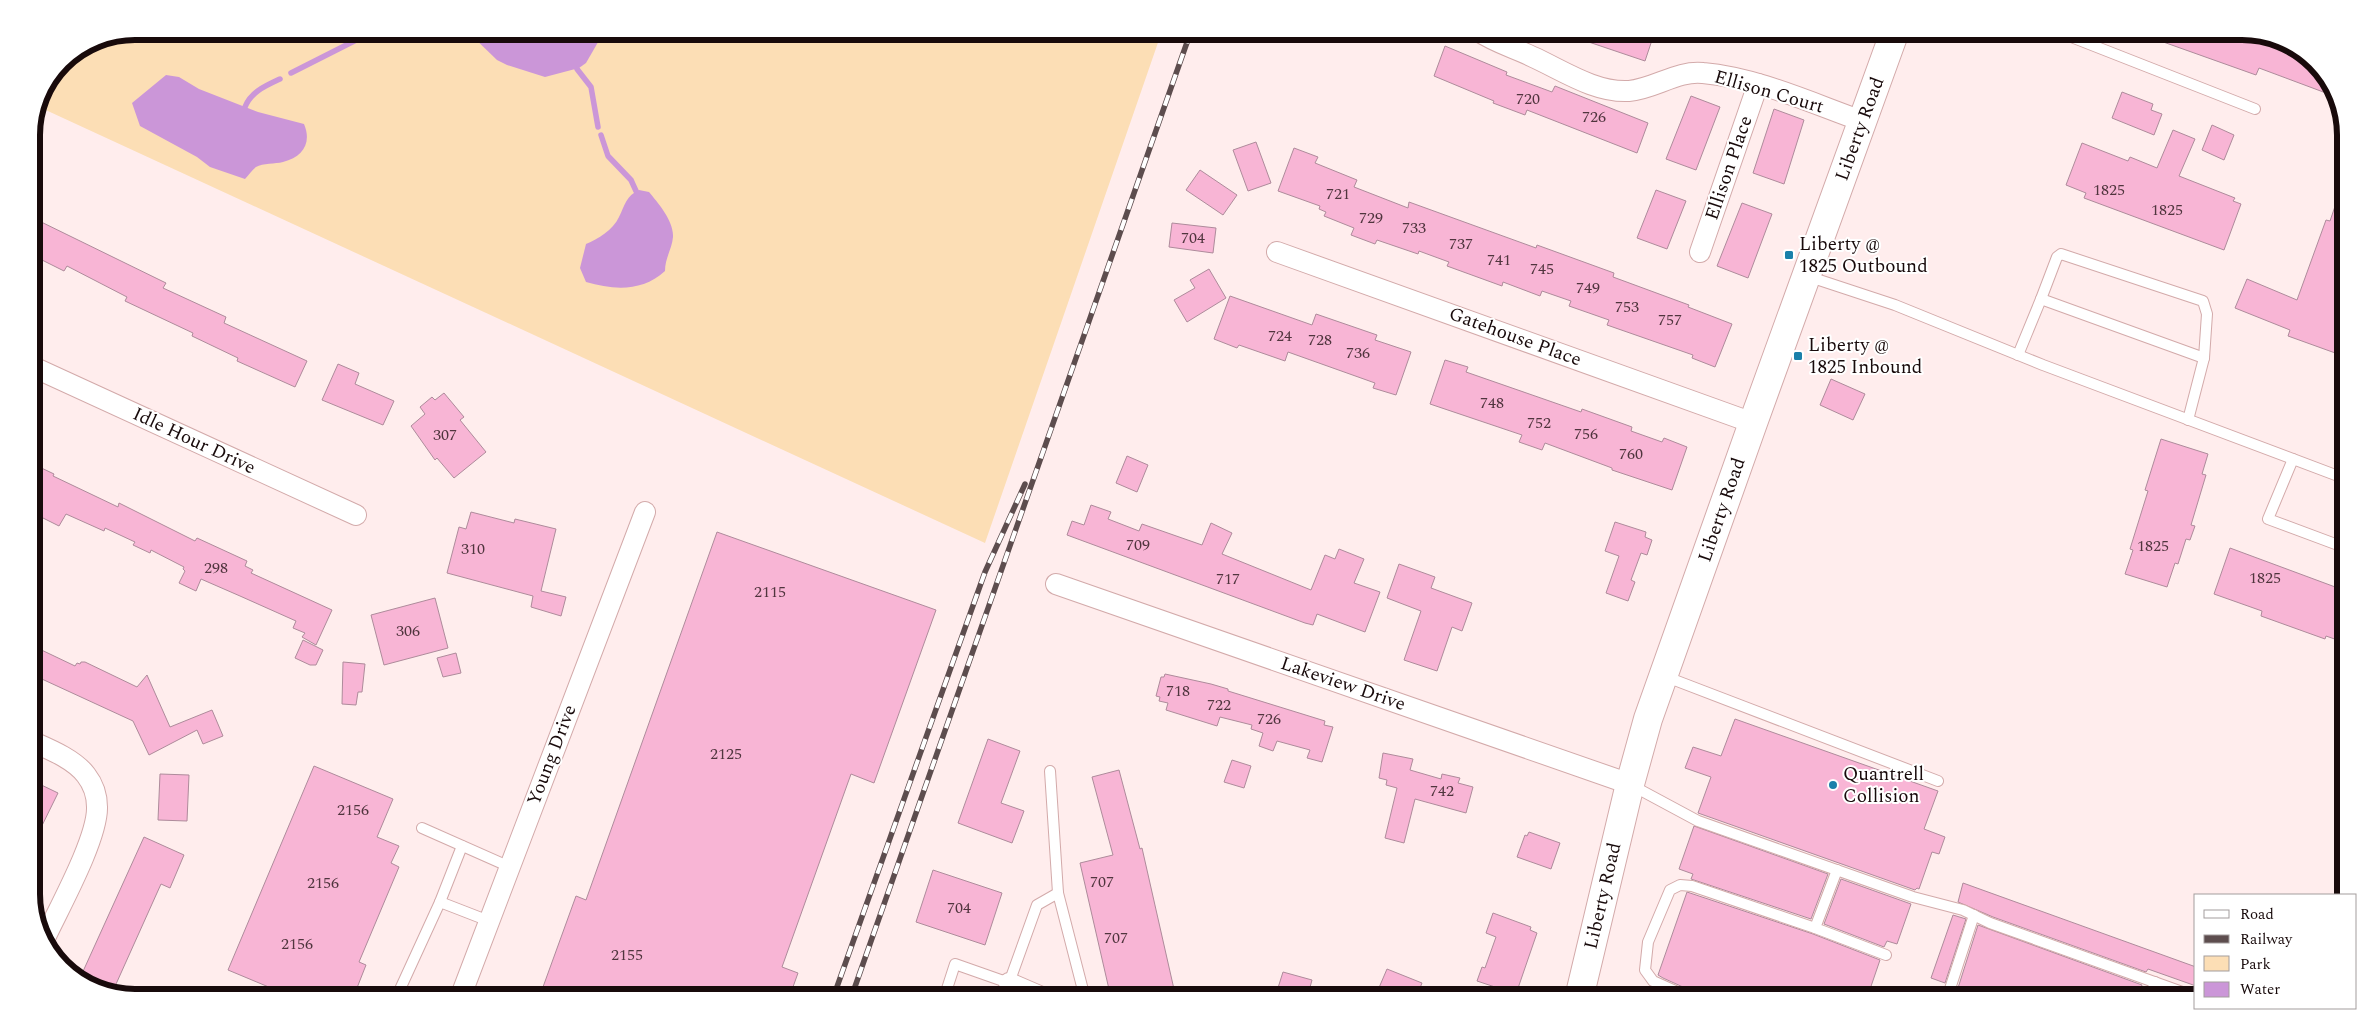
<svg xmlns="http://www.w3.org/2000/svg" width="2377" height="1029" font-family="Spectral,serif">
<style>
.green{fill:#fcdeb5}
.water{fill:#cb96d8}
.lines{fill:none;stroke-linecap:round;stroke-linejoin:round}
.stream{stroke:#cb96d8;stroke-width:5.5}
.building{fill:#f8b5d5;stroke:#ae8b9b}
.service-casing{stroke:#d3aaaa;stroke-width:12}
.minor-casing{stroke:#d3aaaa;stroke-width:22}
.secondary-casing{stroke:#d3aaaa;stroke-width:30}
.service{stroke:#fff;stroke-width:10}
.minor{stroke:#fff;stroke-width:20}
.secondary{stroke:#fff;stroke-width:28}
.rail-casing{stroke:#5d4d4e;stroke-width:5.5}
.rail{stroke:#fff;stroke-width:4;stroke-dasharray:11;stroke-linecap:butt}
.poi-dot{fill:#1a80aa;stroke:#fff;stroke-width:2}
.labels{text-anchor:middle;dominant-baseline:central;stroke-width:4;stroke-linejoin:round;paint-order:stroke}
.number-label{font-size:16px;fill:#50353e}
.street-label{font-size:19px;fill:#180a0b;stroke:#fff}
.poi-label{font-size:19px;fill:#180a0b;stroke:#fff;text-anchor:start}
.rim{fill:none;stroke:#180a0b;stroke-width:6}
</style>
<rect width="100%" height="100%" fill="#ffeded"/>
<path class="green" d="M135 31H1162L985 543 37 106C43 80 71 47 97 39 109 35 123 34 135 31Z"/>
<g class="water">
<polygon points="467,31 600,31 601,37 586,63 579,68 545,77 507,65 497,60"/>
<path d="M166 75 179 77 199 89 258 112 304 124C312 143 303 157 283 162 275 164 263 163 256 167 252 170 248 176 245 179L210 167 197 157 140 126 132 103Z"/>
<path d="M639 190 649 192C658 203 674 221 673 237 672 249 665 258 665 271 642 292 614 290 586 282L580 268 586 244C598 239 613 230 619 217 625 205 626 196 639 190Z"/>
</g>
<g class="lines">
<g class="stream">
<polyline points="577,69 591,87 598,127"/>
<polyline points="291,73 374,31"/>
<path d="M245 107C251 92 265 86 280 79"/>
<polyline points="601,135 608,156 631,180 636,191"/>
</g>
</g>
<g class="building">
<polygon points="1565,31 1655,31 1645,61 1565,34"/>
<polygon points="2139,31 2238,31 2268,41 2298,52 2324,72 2334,96 2259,68 2256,75 2138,33"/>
<polygon points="1445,46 1507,72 1506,75 1552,92 1555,86 1648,123 1637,153 1527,110 1525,115 1493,103 1494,101 1434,76"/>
<polygon points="2122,92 2153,104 2151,110 2162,114 2154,135 2112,118"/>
<polygon points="1691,96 1720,107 1696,170 1666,159"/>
<polygon points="1774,109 1804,120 1784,184 1753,173"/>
<polygon points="2212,125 2234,135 2224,160 2202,150"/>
<polygon points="2173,130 2195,139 2179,176 2235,198 2233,201 2241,204 2224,250 2084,198 2086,193 2066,185 2082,143 2128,161 2130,157 2157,168"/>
<polygon points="1256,142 1271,183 1248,191 1233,150"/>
<polygon points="1294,148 1318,157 1315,163 1357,180 1354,187 1408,208 1409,202 1536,248 1537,245 1614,273 1613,277 1689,305 1688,307 1732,324 1715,367 1692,358 1693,355 1607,325 1609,320 1569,306 1571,301 1542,291 1540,296 1503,282 1502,286 1447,266 1449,262 1419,251 1418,254 1377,240 1375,244 1351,235 1354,228 1324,216 1326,212 1319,209 1320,206 1278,191"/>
<polygon points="1200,170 1237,195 1223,215 1186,190"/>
<polygon points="2343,183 2346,183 2346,331 2338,354 2288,336 2290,330 2235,308 2247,279 2297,300 2326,220 2330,221"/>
<polygon points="1656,190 1686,201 1667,249 1637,238"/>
<polygon points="1742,203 1772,214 1748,278 1717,266"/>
<polygon points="31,217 166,283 163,288 226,317 224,323 307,361 295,387 237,361 238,358 192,336 193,333 125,301 127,297 67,266 64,271 38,258 40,255 31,251"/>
<polygon points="1172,223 1216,228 1213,253 1169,247"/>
<polygon points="1209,269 1226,298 1187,322 1174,300 1195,288 1190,280"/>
<polygon points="1230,296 1312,325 1316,314 1377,335 1375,340 1411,352 1396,395 1373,388 1375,383 1288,352 1285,361 1239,345 1237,348 1214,339"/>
<polygon points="1445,360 1468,367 1466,372 1581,412 1582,409 1632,427 1631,431 1662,442 1664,438 1687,447 1672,490 1612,470 1612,468 1545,443 1542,450 1519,442 1522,435 1430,404"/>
<polygon points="338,364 359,373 355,384 394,401 383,425 322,400"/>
<polygon points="1831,379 1865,394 1853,420 1820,405"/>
<polygon points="444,393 464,417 460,420 486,452 454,478 437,458 435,460 411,426 425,414 420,407 432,397 435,400"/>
<polygon points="2161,439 2208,454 2202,474 2206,475 2191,525 2195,526 2190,540 2186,539 2178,564 2175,563 2167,587 2125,574 2133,550 2130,549 2148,491 2145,490"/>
<polygon points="1127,456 1148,465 1137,492 1116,483"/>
<polygon points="31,463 54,474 53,476 118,507 119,503 195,541 197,538 247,561 245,566 253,570 251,573 332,610 316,645 302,637 305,633 293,628 296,621 240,596 201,579 196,591 179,583 185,571 183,569 184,567 151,550 150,553 133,545 135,542 105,528 104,531 66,514 59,526 35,514 39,505 31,502"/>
<polygon points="1091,505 1111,512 1108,519 1139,531 1142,524 1202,545 1211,523 1232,533 1222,554 1311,590 1325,555 1335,559 1339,549 1364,559 1354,583 1380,592 1365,632 1317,614 1313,625 1305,623 1067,535 1072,521 1084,525"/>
<polygon points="471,512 514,523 515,519 556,529 541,591 566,597 561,616 531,607 533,596 447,573 459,527 466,529"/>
<polygon points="1615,522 1646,532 1645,537 1652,540 1647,555 1641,553 1631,580 1635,582 1628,601 1606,593 1619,556 1605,551"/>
<polygon points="717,532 936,610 874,783 851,774 782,967 798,973 789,998 539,998 576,896 586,900"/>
<polygon points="2230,548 2346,591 2346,643 2326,636 2325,639 2261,616 2262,611 2214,594"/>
<polygon points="1399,564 1435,577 1431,588 1472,603 1462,631 1452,627 1437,671 1404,660 1421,611 1387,598"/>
<polygon points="435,598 448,648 384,665 371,615"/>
<polygon points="303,640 323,650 316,665 310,665 295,658"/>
<polygon points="31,645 75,666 77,663 80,664 81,662 85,662 137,687 147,675 170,727 212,710 223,736 203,744 197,730 149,755 133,721 31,674"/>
<polygon points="456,653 461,673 443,677 437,658"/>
<polygon points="343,662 365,664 362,692 358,692 356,705 342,704"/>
<polygon points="1165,674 1211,684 1228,689 1228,691 1325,721 1324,725 1333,727 1322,762 1307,758 1310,750 1277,741 1273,751 1259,746 1263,733 1251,729 1252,725 1220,717 1217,726 1166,710 1168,703 1159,701 1160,697 1156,696 1161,677 1164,677"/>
<polygon points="1735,719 1938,791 1924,829 1945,837 1939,854 1932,852 1919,889 1917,888 1915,890 1698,813 1711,777 1685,768 1693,747 1721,756"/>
<polygon points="988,739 1020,751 1001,803 1024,811 1012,843 958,823"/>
<polygon points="1383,753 1413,759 1410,770 1441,779 1442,774 1460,778 1458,783 1473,787 1466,813 1415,799 1404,843 1385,838 1397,788 1386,785 1387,780 1379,778"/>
<polygon points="1232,760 1251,766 1244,788 1224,782"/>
<polygon points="314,766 393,799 377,837 399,846 391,863 399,867 359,962 366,965 353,998 295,998 228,970"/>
<polygon points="1119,770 1140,849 1142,848 1176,998 1111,998 1080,863 1113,855 1092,777"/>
<polygon points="160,774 189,775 187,821 158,820"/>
<polygon points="31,780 58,793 31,848"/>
<polygon points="1694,826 1828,874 1811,919 1691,879 1693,874 1679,869"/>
<polygon points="1529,832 1560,843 1551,869 1517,857 1525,835 1527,836"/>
<polygon points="144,837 184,855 170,888 161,884 112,993 96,990 80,978"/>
<polygon points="933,870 1002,893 985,945 916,922"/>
<polygon points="1841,879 1911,904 1897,944 1887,941 1884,947 1824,924"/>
<polygon points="1963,883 2196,967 2196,986 2148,969 2146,972 1993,917 1958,902"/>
<polygon points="1687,892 1813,934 1880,960 1867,998 1698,998 1694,992 1663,978 1658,975"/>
<polygon points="1493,913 1531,927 1530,930 1537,933 1516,994 1477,981 1482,967 1485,968 1496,937 1486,933"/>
<polygon points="1953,915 1966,919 1945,983 1931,978"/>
<polygon points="1978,925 2142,985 2137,998 1985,998 1958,988"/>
<polygon points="1387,969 1422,983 1416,998 1397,998 1378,990"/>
<polygon points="1283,972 1312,980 1307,998 1283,998 1284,993 1277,991"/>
</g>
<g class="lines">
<defs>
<g id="service">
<polyline points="2056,31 2255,109"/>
<polyline points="1807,276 1895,305 2043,365 2346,479"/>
<polyline points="2041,299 2057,257 2061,254 2203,301 2207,314 2204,358"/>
<polyline points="2018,355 2041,299 2204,358 2188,420"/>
<polyline points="2293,459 2268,519 2346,548"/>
<polyline points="1664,676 1938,781"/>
<polyline points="1050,771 1058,893"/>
<polyline points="1631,785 1698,821 1913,897 1963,910 1990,923 2196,997"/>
<polyline points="422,828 510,867"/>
<polyline points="1837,870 1815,928 1886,955"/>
<polyline points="440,902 462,846"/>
<polyline points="396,998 440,902 489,921"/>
<polyline points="944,998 955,964 1009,983 1037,905 1058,893 1085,998"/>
<polyline points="1691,998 1653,981 1645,970 1648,942 1670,890 1680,885 1692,886 1815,928"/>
<polyline points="1947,998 1974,915"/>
<polyline points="2150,998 2155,982"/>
</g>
<g id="minor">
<path d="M1478 31C1496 43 1515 48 1533 57 1562 70 1595 93 1629 91 1654 89 1678 70 1703 73 1758 78 1811 103 1862 121"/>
<polyline points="1277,252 1753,423"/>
<polyline points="1700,252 1758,84"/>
<polyline points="31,366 356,515"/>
<polyline points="1056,584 1630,784"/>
<path d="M31 741C49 749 74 759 86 775 93 784 97 796 97 807 98 838 59 908 45 938"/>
<polyline points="1009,983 1044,998"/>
<polyline points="460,998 645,512"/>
</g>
<polyline id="secondary" points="1579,998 1630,784 1648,719 1753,423 1895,31"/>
</defs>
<use href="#service" class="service-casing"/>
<use href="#minor" class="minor-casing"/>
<use href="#secondary" class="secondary-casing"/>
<use href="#service" class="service"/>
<use href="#minor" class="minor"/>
<use href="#secondary" class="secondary"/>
<defs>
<g id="rail">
<polyline points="833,998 985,572 1025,484"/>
<polyline points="851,998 1191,31"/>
</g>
</defs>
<use href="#rail" class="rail-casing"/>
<use href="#rail" class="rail"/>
</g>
<g class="poi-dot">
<rect x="1784" y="250" width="10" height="10" rx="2.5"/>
<rect x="1793" y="351" width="10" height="10" rx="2.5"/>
<circle cx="1833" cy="785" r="5"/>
</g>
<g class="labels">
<g class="number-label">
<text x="1528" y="99">720</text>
<text x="1594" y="117">726</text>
<text x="2109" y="190">1825</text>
<text x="1338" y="194">721</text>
<text x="2167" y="210">1825</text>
<text x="1371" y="218">729</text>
<text x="1414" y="228">733</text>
<text x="1193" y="238">704</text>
<text x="1461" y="244">737</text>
<text x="1499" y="260">741</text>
<text x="1542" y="269">745</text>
<text x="1588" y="288">749</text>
<text x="1627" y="307">753</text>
<text x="1670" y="320">757</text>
<text x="1280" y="336">724</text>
<text x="1320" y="340">728</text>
<text x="1358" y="353">736</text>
<text x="1492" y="403">748</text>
<text x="1539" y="423">752</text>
<text x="1586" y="434">756</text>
<text x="445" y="435">307</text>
<text x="1631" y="454">760</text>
<text x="1138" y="545">709</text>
<text x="2153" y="546">1825</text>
<text x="473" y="549">310</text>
<text x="216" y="568">298</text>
<text x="2265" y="578">1825</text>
<text x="1228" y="579">717</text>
<text x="770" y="592">2115</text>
<text x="408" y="631">306</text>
<text x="1178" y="691">718</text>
<text x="1219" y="705">722</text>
<text x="1269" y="719">726</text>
<text x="726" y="754">2125</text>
<text x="1442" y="791">742</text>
<text x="353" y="810">2156</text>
<text x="1102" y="882">707</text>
<text x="323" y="883">2156</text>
<text x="959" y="908">704</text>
<text x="1116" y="938">707</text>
<text x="297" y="944">2156</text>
<text x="627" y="955">2155</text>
</g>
<g class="street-label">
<text transform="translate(1769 92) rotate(16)">Ellison Court</text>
<text transform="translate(1860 129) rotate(-70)">Liberty Road</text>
<text transform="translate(1729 168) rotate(-71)">Ellison Place</text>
<text transform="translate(1515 337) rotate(20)">Gatehouse Place</text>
<text transform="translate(194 441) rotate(25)">Idle Hour Drive</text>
<text transform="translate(1722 510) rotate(-71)">Liberty Road</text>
<text transform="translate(1343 684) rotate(19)">Lakeview Drive</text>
<text transform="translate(552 755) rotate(-69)">Young Drive</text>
<text transform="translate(1603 896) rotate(-77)">Liberty Road</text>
</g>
<g class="poi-label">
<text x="1799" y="244">Liberty @<tspan x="1799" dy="22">1825 Outbound</tspan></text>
<text x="1808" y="345">Liberty @<tspan x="1808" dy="22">1825 Inbound</tspan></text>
<text x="1843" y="774">Quantrell<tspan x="1843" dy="22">Collision</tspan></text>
</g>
</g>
<path d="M0 0H2377V1029H0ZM135 40H2242A95 95 0 0 1 2337 135V894A95 95 0 0 1 2242 989H135A95 95 0 0 1 40 894V135A95 95 0 0 1 135 40Z" fill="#fff" fill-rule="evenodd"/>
<path class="rim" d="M135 40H2242A95 95 0 0 1 2337 135V894A95 95 0 0 1 2242 989H135A95 95 0 0 1 40 894V135A95 95 0 0 1 135 40Z"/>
<rect x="2194" y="894" width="162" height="115" fill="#ffffff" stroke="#a39d9d"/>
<rect x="2204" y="910" width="25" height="8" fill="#ffffff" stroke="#a39d9d"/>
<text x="2240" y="919" font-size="15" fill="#180a0b">Road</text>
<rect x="2204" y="935" width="25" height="8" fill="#5d4d4e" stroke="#a39d9d"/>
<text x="2240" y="944" font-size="15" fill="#180a0b">Railway</text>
<rect x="2204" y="956" width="25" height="15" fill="#fcdeb5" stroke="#a39d9d"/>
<text x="2240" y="969" font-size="15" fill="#180a0b">Park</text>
<rect x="2204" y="982" width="25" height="15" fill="#cb96d8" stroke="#a39d9d"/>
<text x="2240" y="994" font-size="15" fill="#180a0b">Water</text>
</svg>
